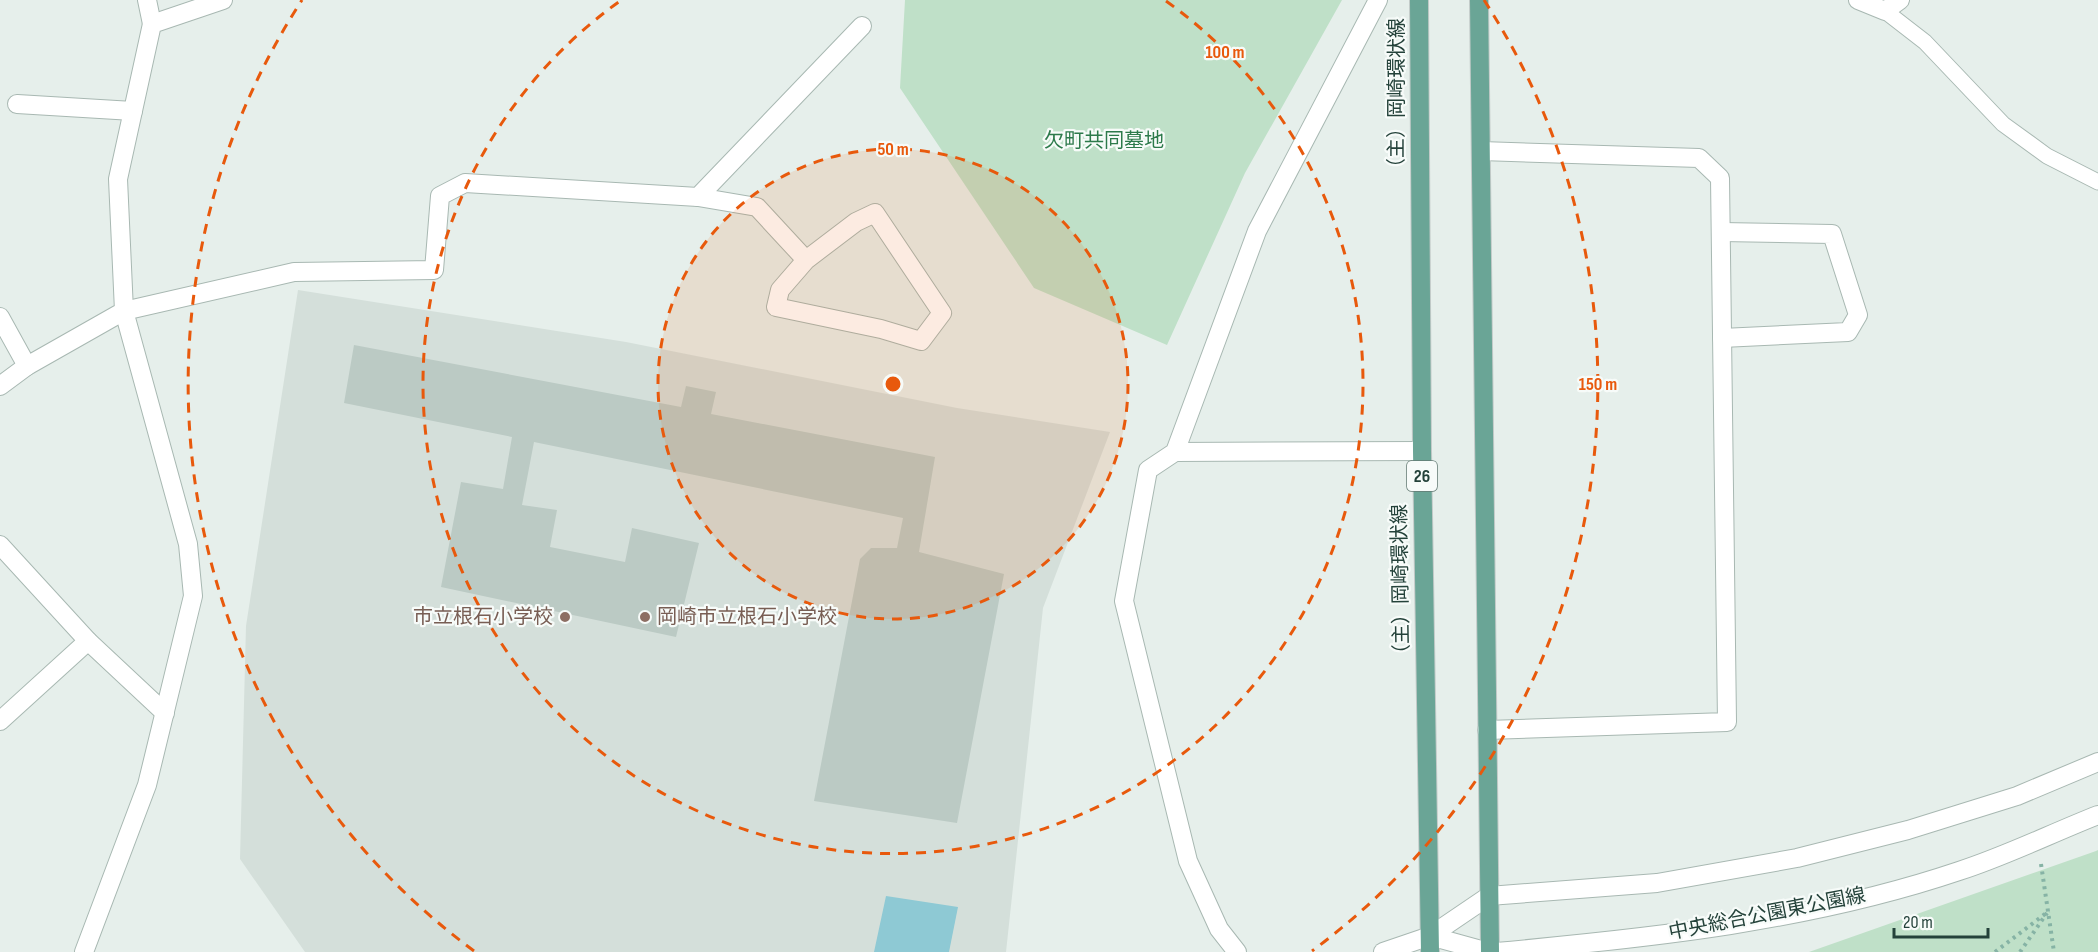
<svg xmlns="http://www.w3.org/2000/svg" width="2098" height="952" font-family="'Sofia Sans Condensed','Noto Sans JP',sans-serif">
<style>
.built{fill:#d4dfda}
.green{fill:#bfe0c8}
.water{fill:#8ec9d4}
.building{fill:#bbcac4}
.lines{fill:none;stroke-linecap:round;stroke-linejoin:round}
.service-casing{stroke:#a8b8b2;stroke-width:17}
.minor-casing{stroke:#a8b8b2;stroke-width:20}
.tertiary-casing{stroke:#a8b8b2;stroke-width:20}
.primary-casing{stroke:#c2cac8;stroke-width:20}
.path{stroke:#86b3a5;stroke-width:4;stroke-dasharray:3 4.5;stroke-linecap:butt}
.service{stroke:#fff;stroke-width:15}
.minor{stroke:#fff;stroke-width:18}
.tertiary{stroke:#fff;stroke-width:18}
.primary{stroke:#6aa596;stroke-width:18}
.ring{fill:none;stroke:#e8590c;stroke-width:3;stroke-dasharray:10 8}
.education-dot{fill:#8d6e63;stroke:#f7fbf9;stroke-width:2}
.labels{text-anchor:middle;dominant-baseline:central;stroke-width:4.5;stroke-linejoin:round;paint-order:stroke}
.shield{fill:#f7fbf9;stroke:#637a73;stroke-width:1.5}
.shield-label{font-size:18px;font-weight:bold;fill:#24423a}
.street-label{font-size:20px;fill:#24423a;stroke:#f7fbf9}
.park-label{font-size:20px;fill:#2d7a4b;stroke:#f7fbf9}
.education-label{font-size:20px;fill:#785e54;stroke:#f7fbf9;text-anchor:end}
.centre{fill:#e8590c;stroke:#f7fbf9;stroke-width:3}
.ring-label{font-size:18px;text-anchor:middle;font-weight:bold;fill:#e8590c;stroke:#f7fbf9;stroke-width:4.5;stroke-linejoin:round;paint-order:stroke}
</style>
<rect width="100%" height="100%" fill="#e6efeb"/>
<polygon class="built" points="298,290 626,342 957,408 1110,432 1043,608 1006,952 305,952 240,859 246,626"/>
<g class="green">
<polygon points="905,0 1342,0 1245,173 1167,345 1034,288 900,88"/>
<polygon points="2098,850 2098,952 1809,952 2096,851"/>
</g>
<polygon class="water" points="886,896 958,907 949,952 874,952"/>
<polygon class="building" points="354,345 681,407 686,386 716,392 711,414 935,457 919,552 1004,574 957,823 814,801 860,559 871,548 897,548 903,518 534,442 522,505 557,510 550,547 625,562 632,528 699,543 676,637 441,587 461,482 503,489 512,437 344,403"/>
<g class="lines">
<defs>
<polyline id="service" points="1885,11 1925,42 2003,124 2047,156 2098,182"/>
<g id="minor">
<polyline points="147,0 152,24"/>
<polyline points="17,104 133,111"/>
<polyline points="1481,151 1699,158 1720,178 1727,722 1487,730"/>
<polyline points="698,197 757,207 806,260 856,222 875,213 942,313 921,341 881,329 776,307 780,290 806,260"/>
<polyline points="1721,232 1832,234 1858,315 1848,332 1722,338"/>
<polyline points="0,317 27,366"/>
<polyline points="0,386 27,366 124,311 118,179 152,24 223,0"/>
<polyline points="1175,452 1422,451"/>
<polyline points="0,545 88,641 165,713"/>
<polyline points="0,721 88,641"/>
<polyline points="84,952 147,785 193,596 188,544 124,311 294,272 434,270 440,196 465,183 698,197 862,26"/>
<polyline points="1237,952 1219,929 1188,861 1124,601 1148,470 1175,452 1257,231 1378,0"/>
<polyline points="1383,952 1430,936"/>
</g>
<g id="tertiary">
<polyline points="1858,0 1885,11 1900,0"/>
<polyline points="1430,936 1489,896 1657,883 1797,858 1908,830 2017,796 2098,762"/>
<polyline points="1430,936 1488,952"/>
<path d="M1496 952C1651 938 1811 921 1959 871 2006 856 2052 833 2098 815"/>
</g>
<g id="primary">
<polyline points="1419,0 1422,451 1430,952"/>
<polyline points="1479,0 1490,952"/>
</g>
</defs>
<use href="#service" class="service-casing"/>
<use href="#minor" class="minor-casing"/>
<use href="#tertiary" class="tertiary-casing"/>
<use href="#primary" class="primary-casing"/>
<g class="path">
<polyline points="2041,864 2054,952"/>
<polyline points="1995,952 2049,911"/>
<polyline points="2020,952 2047,913"/>
</g>
<use href="#service" class="service"/>
<use href="#minor" class="minor"/>
<use href="#tertiary" class="tertiary"/>
<use href="#primary" class="primary"/>
</g>
<circle cx="893" cy="384" r="235" fill="#e8590c" fill-opacity=".12"/>
<g class="ring">
<circle cx="893" cy="384" r="235"/>
<path d="M1166 1A470 470 0 1 1 620 1"/>
<path d="M474 951A705 705 0 0 1 302 0M1484 0A705 705 0 0 1 1312 951"/>
</g>
<g class="education-dot">
<circle cx="565" cy="617" r="6"/>
<circle cx="645" cy="617" r="6"/>
</g>
<g class="labels">
<rect class="shield" x="1407" y="461" width="30" height="30" rx="4.5"/>
<g class="shield-label">
<text x="1422" y="476">26</text>
</g>
<g class="street-label">
<text transform="translate(1397 98) rotate(-90)">（主）岡崎環状線</text>
<text transform="translate(1401 584) rotate(-91)">（主）岡崎環状線</text>
<text transform="translate(1767 914) rotate(-11)">中央総合公園東公園線</text>
</g>
<g class="park-label">
<text x="1104" y="141">欠町共同墓地</text>
</g>
<g class="education-label">
<text x="553" y="617">市立根石小学校</text>
<text x="657" y="617" text-anchor="start">岡崎市立根石小学校</text>
</g>
</g>
<circle cx="893" cy="384" r="9" class="centre"/>
<g class="ring-label">
<text x="1225" y="58">100 m</text>
<text x="893" y="155">50 m</text>
<text x="1598" y="390">150 m</text>
</g>
<path d="M1894 928v9h94v-9" fill="none" stroke="#24423a" stroke-width="3"/>
<text x="1903" y="928" font-size="18" fill="#24423a" stroke="#f7fbf9" stroke-width="4.5" paint-order="stroke">20 m</text>
</svg>
